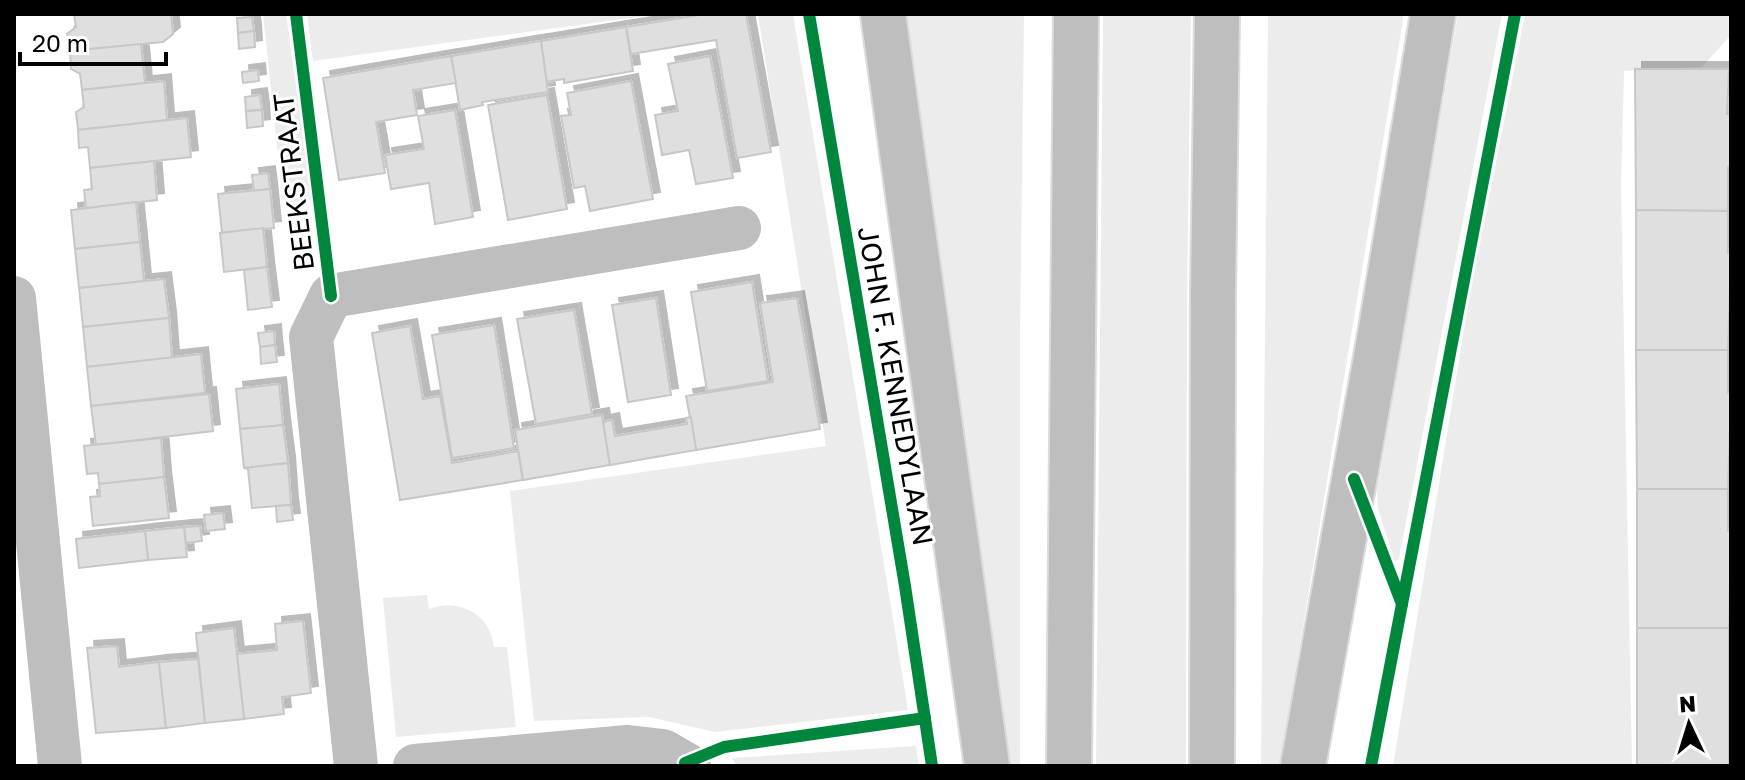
<svg xmlns="http://www.w3.org/2000/svg" width="1745" height="780" font-family="'Golos Text',sans-serif">
<style>
.green{fill:#ececec}
.building{fill:#dfdfdf;stroke:#c7c7c7;stroke-width:2;filter:url(#shadow)}
.lines{fill:none;stroke-linecap:round;stroke-linejoin:round}
.primary-casing{stroke:#dbdbdb;stroke-width:48}
.street{stroke:#bebebe;stroke-width:44}
.primary{stroke:#bebebe;stroke-width:44}
.cycleway-casing{stroke:#fff;stroke-width:17}
.cycleway{stroke:#00873e;stroke-width:12}
.labels{text-anchor:middle;dominant-baseline:central;stroke-width:6;stroke-linejoin:round;paint-order:stroke}
.street-label{font-size:28px;fill:#000;stroke:#fff}
</style>
<defs>
<filter id="shadow"><feDropShadow dx="7" dy="-7" stdDeviation="0" flood-color="#0004"/></filter>
</defs>
<rect width="100%" height="100%" fill="#fff"/>
<g class="green">
<polygon points="263,14 286,14 312,200 283,203"/>
<polygon points="307,14 660,14 313,61"/>
<polygon points="758,14 793,14 908,710 715,732 649,717 534,721 510,491 826,446"/>
<polygon points="901,14 1024,14 1020,338 1020,766 1009,766"/>
<polygon points="1103,14 1191,14 1187,299 1186,766 1096,766"/>
<polygon points="1268,14 1404,14 1280,766 1261,766"/>
<polygon points="1458,14 1502,14 1399,559 1395,562 1378,509 1377,491"/>
<polygon points="1525,14 1731,14 1731,35 1702,67 1624,71 1621,185 1632,766 1393,766 1468,305"/>
<path d="M427 595 429 609C458 597 491 614 494 647H507L516 727 396 737 383 598Z"/>
<polygon points="916,746 919,766 737,766 732,758"/>
</g>
<g class="building">
<polygon points="74,14 171,14 173,34 163,42 70,51 67,34 76,27"/>
<polygon points="705,14 746,14 771,152 737,158 716,40 631,54 626,27"/>
<polygon points="252,17 254,31 238,33 237,18"/>
<polygon points="626,27 633,71 564,83 564,79 546,82 541,41"/>
<polygon points="254,31 255,47 239,49 238,33"/>
<polygon points="541,41 548,92 482,102 483,105 460,110 451,56"/>
<polygon points="141,44 145,83 82,90 80,74 71,69 70,51"/>
<polygon points="451,56 456,83 413,90 417,115 376,122 385,173 339,180 323,78"/>
<polygon points="710,56 733,178 696,184 689,150 662,155 655,115 678,111 668,64"/>
<polygon points="1635,69 1729,69 1727,114 1731,114 1731,165 1728,167 1728,211 1636,210"/>
<polygon points="258,70 259,81 243,83 242,72"/>
<polygon points="164,81 167,120 78,130 76,112 84,107 82,90"/>
<polygon points="631,81 653,199 590,211 585,186 574,188 561,116 571,115 567,93"/>
<polygon points="260,95 262,110 246,111 245,97"/>
<polygon points="547,95 567,209 508,220 488,105"/>
<polygon points="262,110 263,126 247,128 246,111"/>
<polygon points="455,110 473,217 435,224 429,183 391,189 385,155 424,149 418,116"/>
<polygon points="187,118 191,157 90,168 88,147 79,148 78,130"/>
<polygon points="154,161 157,200 86,208 84,190 92,189 90,168"/>
<polygon points="268,173 270,189 254,191 252,175"/>
<polygon points="270,189 274,228 222,233 218,194"/>
<polygon points="136,202 140,242 75,249 71,210"/>
<polygon points="1636,210 1728,211 1728,253 1731,253 1728,350 1636,350"/>
<polygon points="263,228 267,267 224,272 220,233"/>
<polygon points="140,242 144,281 79,288 75,249"/>
<polygon points="267,267 272,307 248,310 244,270"/>
<polygon points="164,279 169,318 83,327 79,288"/>
<polygon points="752,282 768,381 707,391 691,292"/>
<polygon points="656,298 671,395 628,402 612,305"/>
<polygon points="797,298 820,429 696,450 686,396 773,382 760,303"/>
<polygon points="574,310 592,414 536,424 517,319"/>
<polygon points="169,318 172,358 87,367 83,327"/>
<polygon points="494,325 514,448 452,458 432,335"/>
<polygon points="410,326 423,399 440,396 452,463 518,451 523,480 400,500 372,333"/>
<polygon points="274,331 275,345 260,347 258,333"/>
<polygon points="275,345 277,362 261,364 260,347"/>
<polygon points="1636,350 1728,350 1728,393 1731,393 1728,489 1637,489"/>
<polygon points="201,354 205,393 91,406 87,367"/>
<polygon points="279,384 283,425 240,429 236,389"/>
<polygon points="209,394 213,431 96,445 91,406"/>
<polygon points="602,415 610,465 523,480 515,430"/>
<polygon points="691,417 696,450 610,465 603,422 612,420 615,436 687,424 686,418"/>
<polygon points="283,425 288,463 244,468 240,429"/>
<polygon points="161,438 164,477 99,484 98,473 87,474 84,446"/>
<polygon points="288,463 291,505 252,508 248,469 244,468"/>
<polygon points="164,477 169,518 93,526 90,497 100,496 99,484"/>
<polygon points="1637,489 1728,489 1728,531 1731,531 1729,628 1637,628"/>
<polygon points="291,505 293,520 277,522 276,506"/>
<polygon points="223,513 225,529 206,531 204,515"/>
<polygon points="200,526 202,541 186,543 184,527"/>
<polygon points="184,527 187,557 148,560 145,531"/>
<polygon points="145,531 148,560 79,568 76,539"/>
<polygon points="303,621 311,693 282,697 284,714 244,719 237,654 277,650 275,624"/>
<polygon points="234,628 244,719 205,723 196,633"/>
<rect x="1637" y="628" width="92" height="138"/>
<polygon points="117,646 119,667 159,662 166,728 96,733 87,648"/>
<polygon points="198,659 205,723 166,728 159,662"/>
</g>
<g class="lines">
<defs>
<g id="primary">
<polyline points="883,14 987,766"/>
<polyline points="1069,766 1076,14"/>
<polyline points="1212,766 1213,292 1217,14"/>
<polyline points="1303,766 1380,335 1433,14"/>
</g>
</defs>
<use href="#primary" class="primary-casing"/>
<g class="street">
<polyline points="14,298 60,766"/>
<polyline points="356,766 311,337 331,296 739,228"/>
<polyline points="415,766 628,747 663,751 689,766"/>
</g>
<use href="#primary" class="primary"/>
<defs>
<g id="cycleway">
<polyline points="296,14 331,296"/>
<polyline points="809,14 905,586 932,766"/>
<polyline points="1354,479 1402,604"/>
<polyline points="685,763 724,747 925,718"/>
<polyline points="1371,766 1515,14"/>
</g>
</defs>
<use href="#cycleway" class="cycleway-casing"/>
<use href="#cycleway" class="cycleway"/>
</g>
<g class="labels">
<g class="street-label">
<text transform="translate(293 182) rotate(-97)">BEEKSTRAAT</text>
<text transform="translate(896 386) rotate(80)">JOHN F. KENNEDYLAAN</text>
</g>
</g>
<rect width="1745" height="780" fill="none" stroke="#000000" stroke-width="32"/>
<g transform="translate(1689 724) rotate(356)" stroke="#ffffff" stroke-width="6" paint-order="stroke">
<path d="M0-6L14 30L0 20L-14 30Z" fill="#000000"/>
<text y="-12" font-size="22" font-weight="bold" text-anchor="middle" fill="#000000">N</text>
</g>
<path d="M20 52v12h146v-12" fill="none" stroke="#000000" stroke-width="4"/>
<text x="32" y="52" font-size="24" fill="#000000" stroke="#ffffff" stroke-width="6" paint-order="stroke">20 m</text>
</svg>
